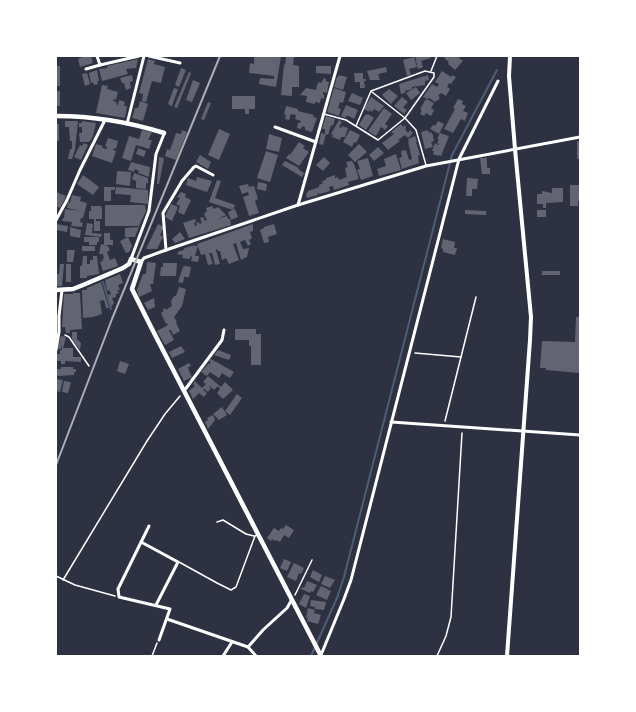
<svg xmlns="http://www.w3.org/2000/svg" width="636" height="712" font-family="'Noto Sans',sans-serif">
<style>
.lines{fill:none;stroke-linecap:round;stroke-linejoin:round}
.stream{stroke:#4f5d75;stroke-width:2}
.building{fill:#626471}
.path{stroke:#fff;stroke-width:1.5}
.service{stroke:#fff;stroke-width:1.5}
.minor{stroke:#fff;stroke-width:3}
.tertiary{stroke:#fff;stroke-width:4}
.secondary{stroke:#fff;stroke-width:4.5}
.rail{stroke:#abadb3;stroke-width:2}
</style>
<rect width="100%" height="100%" fill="#2d3142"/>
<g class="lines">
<g class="stream">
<polyline points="103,282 111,309"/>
<polyline points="311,656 337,598 344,577 452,155 497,70"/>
</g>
</g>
<g class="building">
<polygon points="85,56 91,56 93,63 80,67 78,59"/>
<polygon points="254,56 281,56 276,87 259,84 260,78 274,79 274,76 249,73 250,63 254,64"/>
<polygon points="286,56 294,56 293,65 299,66 299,87 292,87 292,96 281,95 284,64 285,65"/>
<polygon points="415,56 430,56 431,58 421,61 423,67 418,69"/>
<polygon points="446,56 457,56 463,61 455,70 448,64 449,62 444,58"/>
<polygon points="414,57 417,67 409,69 411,75 407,76 403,60"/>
<polygon points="138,59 136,68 126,69 128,74 102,81 99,69 107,68 107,66"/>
<polygon points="148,59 155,61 154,64 165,67 161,83 152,81 146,102 142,101 143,94 139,93"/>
<rect x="56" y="66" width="4" height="20"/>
<polygon points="316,66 331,66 331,74 316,73"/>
<polygon points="386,67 387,72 378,74 380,80 370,80 367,71"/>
<polygon points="181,68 186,70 179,87 175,85"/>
<polygon points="97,70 99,81 97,81 98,84 94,85 93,82 91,83 89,73"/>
<polygon points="442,71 451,77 452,75 456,77 451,84 449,83 447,87 450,89 446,96 441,93 438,96 440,97 438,101 437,100 435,102 429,98 428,99 423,97 432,84 437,87 439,84 435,82"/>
<polygon points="189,72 191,73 177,108 174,107"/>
<polygon points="87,73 90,84 85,86 82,74"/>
<polygon points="354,73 363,73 363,79 366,79 366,81 364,81 365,88 360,88 360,82 355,82"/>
<polygon points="132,75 133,81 130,82 131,88 126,90 124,83 122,83 120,78"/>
<polygon points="339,75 347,77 343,90 334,87 337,77 338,77"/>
<polygon points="428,75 429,80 425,81 425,85 412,87 412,89 405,91 405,93 401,94 399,84"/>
<polygon points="324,78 326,79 326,81 329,82 327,93 323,92 323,94 324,95 324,99 321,98 320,103 315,102 315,104 306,102 307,96 300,95 306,88 316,90 318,82 321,83"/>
<polygon points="193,80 200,83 192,102 186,100"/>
<polygon points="102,85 108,86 107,89 118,92 116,100 114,99 113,101 117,102 116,104 118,105 119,100 125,102 124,106 127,106 125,118 96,113"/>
<polygon points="416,87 420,93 411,100 406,93"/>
<polygon points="174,88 178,89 172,106 168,104"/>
<polygon points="334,88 346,92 343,103 340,102 338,108 341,109 339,116 327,112"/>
<polygon points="389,89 398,96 391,104 382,95"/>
<rect x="56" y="91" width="4" height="15"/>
<polygon points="352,93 363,98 360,105 348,101"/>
<polygon points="232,96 255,96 255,109 249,109 249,114 245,114 245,109 232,109"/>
<polygon points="371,97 384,106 379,112 374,109 372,112 369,110 369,112 364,109"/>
<polygon points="402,97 408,102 403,107 407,110 404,114 394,106"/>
<polygon points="426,99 434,103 431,108 434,110 431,116 426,113 424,116 420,114 422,110 420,109"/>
<polygon points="458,99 463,101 462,104 466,106 463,111 468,113 465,121 461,119 453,133 444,129 455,109 453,108"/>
<polygon points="140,101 148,104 143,121 132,118 135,108 138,108"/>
<polygon points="208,102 211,103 204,120 201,119"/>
<polygon points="346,105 358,110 354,119 349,116 346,116 345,118 341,116"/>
<polygon points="286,106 298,109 298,111 314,115 313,117 317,118 312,132 305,130 305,127 302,126 301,129 297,128 298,123 300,123 301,121 295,119 296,115 291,114 289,120 285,119 286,115 284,114"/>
<polygon points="384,108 392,114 385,124 388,126 385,130 381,127 376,136 368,131"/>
<polygon points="368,114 374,118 366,130 359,125 365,115"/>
<polygon points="326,116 335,119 333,126 331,125 328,135 326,134 323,145 319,144 321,133 325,134 325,129 322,129"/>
<polygon points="339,120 342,122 339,127 341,128 342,126 348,128 345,137 341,137 340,140 332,137 333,135 331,134"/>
<polygon points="65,121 78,121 75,150 72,159 68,159 70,149 72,149 72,141 70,141 69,127 65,127"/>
<polygon points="82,121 96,123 93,136 91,140 89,142 80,142 79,133 82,133 82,127 79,127 79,123 82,123"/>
<polygon points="438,121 444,124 439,134 430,129 433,125 435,126"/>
<rect x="56" y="124" width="3" height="17"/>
<polygon points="401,124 403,127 405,125 406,128 405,129 408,133 410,130 413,133 408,138 405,135 398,140 400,141 388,150 382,143 394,134 391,132"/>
<polygon points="219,129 230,134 219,160 208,155"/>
<polygon points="142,130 152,132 148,140 152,140 149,149 136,145 131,161 122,158 129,136 139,139"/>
<polygon points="182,130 187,132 176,160 165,156 167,149 170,150 176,133 181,134"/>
<polygon points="350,130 360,135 356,143 354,142 352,147 343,142"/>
<polygon points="428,130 429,133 431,132 433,135 434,141 431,142 433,147 425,149 421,132"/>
<polygon points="440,133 449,136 441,156 439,155 439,156 433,154 434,151 432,151 435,143 438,145 439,144 437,143 439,139 437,139"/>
<polygon points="269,134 282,138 279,152 266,149"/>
<polygon points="415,136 417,142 416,142 420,155 418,156 419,163 402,169 399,158 402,157 401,151 406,150 409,160 412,159 408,142 409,142 408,139"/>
<polygon points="108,138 118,141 116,149 114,148 113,150 116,151 112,163 92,156 96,144 103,146 102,148 107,149 107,147 105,146"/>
<rect x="577" y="141" width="3" height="18"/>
<polygon points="299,142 305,146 303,148 309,152 299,166 286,158 289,154 290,155"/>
<polygon points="84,143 88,145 81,160 74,157 80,145 82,146"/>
<polygon points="359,144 367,152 355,162 348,155"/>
<polygon points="378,147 384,153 374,161 369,155"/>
<polygon points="138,148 146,151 144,157 136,154"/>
<polygon points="266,151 278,155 270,182 257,178"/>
<polygon points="396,154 401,170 379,176 377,169 386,166 384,159"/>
<polygon points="200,155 211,162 208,169 196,162"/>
<polygon points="159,157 164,158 159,184 157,184"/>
<polygon points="324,157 330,163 323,171 316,165"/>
<polygon points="368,158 373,176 361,180 357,170 360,169 357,161"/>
<polygon points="480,158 487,158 487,168 490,168 490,174 482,174"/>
<polygon points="285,161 299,168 298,169 304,173 302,177 282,165"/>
<polygon points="352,161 354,164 359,179 348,182 349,185 334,190 333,186 329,187 330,191 319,194 319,193 317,193 318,195 307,198 306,195 308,191 319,187 319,185 323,183 322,181 326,180 326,178 335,175 335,178 338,177 339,180 347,177 345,168 348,167 346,162"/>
<polygon points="131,162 150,167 149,177 138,173 139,171 135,169 134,172 128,170"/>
<polygon points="117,171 131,172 130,186 116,184"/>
<polygon points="134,173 148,178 148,183 146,183 146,189 136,188 136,181 132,179"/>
<polygon points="83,175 99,187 93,195 77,184"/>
<polygon points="197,177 212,181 207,192 186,185 188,178 196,181"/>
<polygon points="467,178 478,179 477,189 472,189 472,196 466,196"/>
<polygon points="217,180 221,181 215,198 235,205 233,210 209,202"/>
<polygon points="258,182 267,184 266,191 257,189"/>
<polygon points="248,184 249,187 254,186 258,199 255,201 259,213 249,216 243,197 249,195 248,192 242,194 239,186"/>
<polygon points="570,185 580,185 580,201 578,201 578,206 570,206"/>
<polygon points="104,187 115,187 115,190 111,190 111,201 104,201"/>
<polygon points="116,187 148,190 148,204 130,202 131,195 115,194"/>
<polygon points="552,188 563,188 563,202 546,203 546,208 543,208 543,204 537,204 537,194 542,194 542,191 552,193"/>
<polygon points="56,192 66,196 60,208 56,206"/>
<polygon points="181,192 186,194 185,197 191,200 184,215 178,212 180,206 176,204 180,198 177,197"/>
<polygon points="72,195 81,197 80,201 87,203 83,218 81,218 80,222 83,223 82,227 71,226 72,222 62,221 63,218 64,218 65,209 80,211 67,208 68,202 70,203"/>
<polygon points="171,204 178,207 172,221 165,217"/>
<polygon points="105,205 145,205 146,211 139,226 105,226"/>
<polygon points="91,206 101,206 102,209 102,219 96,219 96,221 100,221 100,231 94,231 94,219 89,219 89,211 91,211"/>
<polygon points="212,206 214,209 218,207 226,215 218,219 227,216 228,219 230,219 231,225 189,238 183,223 195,219 196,222 194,223 195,226 197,225 196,223 199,222 199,224 202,223 200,218 203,217 205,221 207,220 204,214 207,211 206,208"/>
<polygon points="235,209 238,217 231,220 228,212"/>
<polygon points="465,210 486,211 486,215 465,214"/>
<rect x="537" y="210" width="9" height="7"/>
<polygon points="87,223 93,224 92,233 102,234 101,237 85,235"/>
<polygon points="56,224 68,226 67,232 56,230"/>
<polygon points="158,224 164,227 160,235 163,237 157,249 146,249"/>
<polygon points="253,224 253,231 250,232 252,238 249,240 251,244 248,246 245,240 240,242 243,249 249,248 247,257 241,260 236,243 233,244 239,260 229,264 226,258 222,260 220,251 218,251 217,249 216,250 220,264 215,265 212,253 209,253 213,264 208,265 205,254 201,255 197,244"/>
<polygon points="274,224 277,234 268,237 269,242 264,243 260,230 264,228 264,227"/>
<polygon points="70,227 81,230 80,238 70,236"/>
<polygon points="139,227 135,237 125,237 125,228"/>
<polygon points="180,232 185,239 175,243 172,239"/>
<polygon points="104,233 110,233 110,240 113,240 113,245 104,245"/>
<polygon points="84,237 99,237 99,242 97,242 97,245 89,245 89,242 84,242"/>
<polygon points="128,237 132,246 129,252 126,253 120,241"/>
<polygon points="443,239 455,242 454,248 457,248 455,255 443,252 443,249 441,248"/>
<polygon points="101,244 108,246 110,250 107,252 110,260 115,258 118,266 103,271 100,262 103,261 102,259 104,259 103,254 99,254"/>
<polygon points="195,245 195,246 198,246 195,256 199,256 198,262 191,261 192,257 190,256 190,259 182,258 183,255 177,254 179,251 182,251 185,248"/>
<rect x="82" y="246" width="13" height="5"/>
<polygon points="67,250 75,250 73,262 67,262"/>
<polygon points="83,256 87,256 87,264 90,264 90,260 93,260 93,256 97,256 99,274 87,276 87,278 80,278 80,266 82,266"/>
<polygon points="147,262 156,263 153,284 150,284 152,291 139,297 137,290 143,274 146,274"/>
<polygon points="163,263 177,263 176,276 160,276 161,267 163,267"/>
<polygon points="60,264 64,264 62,286 56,286 56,274 59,274"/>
<rect x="66" y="264" width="5" height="18"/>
<polygon points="185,266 191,267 189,277 184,277 183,283 178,282 183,267"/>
<rect x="542" y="271" width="18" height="4"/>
<polygon points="120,274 123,283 118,285 120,290 117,290 119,293 116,294 116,297 112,298 114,303 111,307 108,295 111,294 109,290 107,291 105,280"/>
<polygon points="101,282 109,308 106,308 104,300 100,301 102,314 93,317 83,318 82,290 87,290 87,288"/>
<polygon points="179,287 186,289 182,306 174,317 177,322 176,323 180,331 173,335 171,330 169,330 174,340 165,345 157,331 168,325 167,323 166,324 161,313 164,311 163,309 165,308 166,310 172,306 171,301 174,296 176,296"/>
<polygon points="73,293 80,293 82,329 70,330 70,333 66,333 65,327 62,327 64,294 73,294"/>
<polygon points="154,298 155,307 148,310 144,303"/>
<polygon points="576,317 580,317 580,373 546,370 546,368 540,368 542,341 575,342"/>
<polygon points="235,329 256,329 256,334 261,334 261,365 251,365 251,346 249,346 249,340 235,340"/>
<polygon points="72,332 77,332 77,339 81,343 80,350 72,339"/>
<polygon points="61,336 66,337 63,348 73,348 73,357 81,357 81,362 65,361 65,364 61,364 61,361 57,361 57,354 60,354 60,350 62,350 62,344 61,349 58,349"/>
<polygon points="181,346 185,352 172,358 169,352"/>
<polygon points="218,350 231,355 229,360 214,355"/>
<polygon points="211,359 234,372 230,378 222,373 219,378 210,372 207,376 201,372 209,363 210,364 211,363 209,361"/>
<polygon points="120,361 129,364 125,374 117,371"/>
<polygon points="189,363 191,366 188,367 189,371 192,377 184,381 178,369"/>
<polygon points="61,367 73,367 73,369 76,369 76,372 74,372 74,375 58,376 57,375 57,369 61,369"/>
<polygon points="208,376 221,387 225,382 233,390 223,399 217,393 220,389 218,386 214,390 210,386 209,387 211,388 208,392 204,389 203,390 207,393 204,397 199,393 193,399 189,391 195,386 193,384 195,381 202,388 206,384 203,382"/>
<polygon points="56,379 63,380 60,392 56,391"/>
<polygon points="64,381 71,382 68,393 62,392"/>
<polygon points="237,394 242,398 230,415 225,411"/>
<polygon points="222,407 227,415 219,420 213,414"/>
<polygon points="213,415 215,420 208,429 205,422 208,420 207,418"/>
<polygon points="286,525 294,530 289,538 284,535 280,542 276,540 275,541 272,539 271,541 267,538 274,528 279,531 281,528 283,529"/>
<polygon points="284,559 291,562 287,571 280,568"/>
<polygon points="294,563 304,568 301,574 299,573 296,581 287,577"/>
<polygon points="313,570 322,575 319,582 310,577"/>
<polygon points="325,576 335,580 330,588 321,584"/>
<polygon points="307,581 317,585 313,592 311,591 310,593 301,589 302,587 304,588"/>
<polygon points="321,586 331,591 327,600 316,595"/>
<polygon points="304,594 310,596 306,608 299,604"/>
<polygon points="311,600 326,602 324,610 315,609 315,607 310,606"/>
<polygon points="308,608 315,610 314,613 321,615 318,624 307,621 308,618 306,618"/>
</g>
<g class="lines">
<g class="path">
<polyline points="65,335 69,337 89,366"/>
<polyline points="415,353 461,357"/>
<polyline points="445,421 476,297"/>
<polyline points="56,576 75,585 115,596"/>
<polyline points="63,580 147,441 165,414 180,396"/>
<polyline points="295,595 312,560"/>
<polyline points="152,656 157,643"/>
<polyline points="437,656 446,636 451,617 462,433"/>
</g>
<g class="service">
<polyline points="431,71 437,56"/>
<polyline points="372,92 405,118 416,130 426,165"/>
<polyline points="324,114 346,120 378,140 405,118 434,77 434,73 425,71 371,91 356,126"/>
<polyline points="217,522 223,520 246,534 254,536"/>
<polyline points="179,562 217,583 231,590 236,587 255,536 257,535"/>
</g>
<g class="minor">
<polyline points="97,56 100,65 139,56"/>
<polyline points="149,56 180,63"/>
<polyline points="86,69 100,65"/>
<polyline points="127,124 144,56"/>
<polyline points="275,127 316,142"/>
<polyline points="298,205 340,56"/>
<polyline points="56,220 67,200 80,170 105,120"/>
<polyline points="166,250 163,213 182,181 194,167 196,166 213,175"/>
<polyline points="131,259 149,211 156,154 164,134"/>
<polyline points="141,262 144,258 166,250 298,205 426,166 580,137"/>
<polyline points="56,350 59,332 59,316 62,290"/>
<polyline points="184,391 222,340 224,330"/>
<polyline points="391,422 580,435"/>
<polyline points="149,526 118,589 119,597 170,609 159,640"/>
<polyline points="141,542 178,562 156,605"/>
<polyline points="167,619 248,647 263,630 287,608 291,601"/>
<polyline points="248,647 256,656"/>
<polyline points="321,655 344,599 351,580 459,159 498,81"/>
<polyline points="223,656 232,642"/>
</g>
<polyline class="tertiary" points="507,656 530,340 531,317 515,149 509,76 510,56"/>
<g class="secondary">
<path d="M56 116C92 116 129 122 164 133"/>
<polyline points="56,290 73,289 83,285 123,268 129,264 131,259 141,262 132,289 152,329 321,656"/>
</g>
<polyline class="rail" points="56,465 112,319 220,56"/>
</g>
<rect width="636" height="712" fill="none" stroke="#ffffff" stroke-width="114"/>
</svg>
